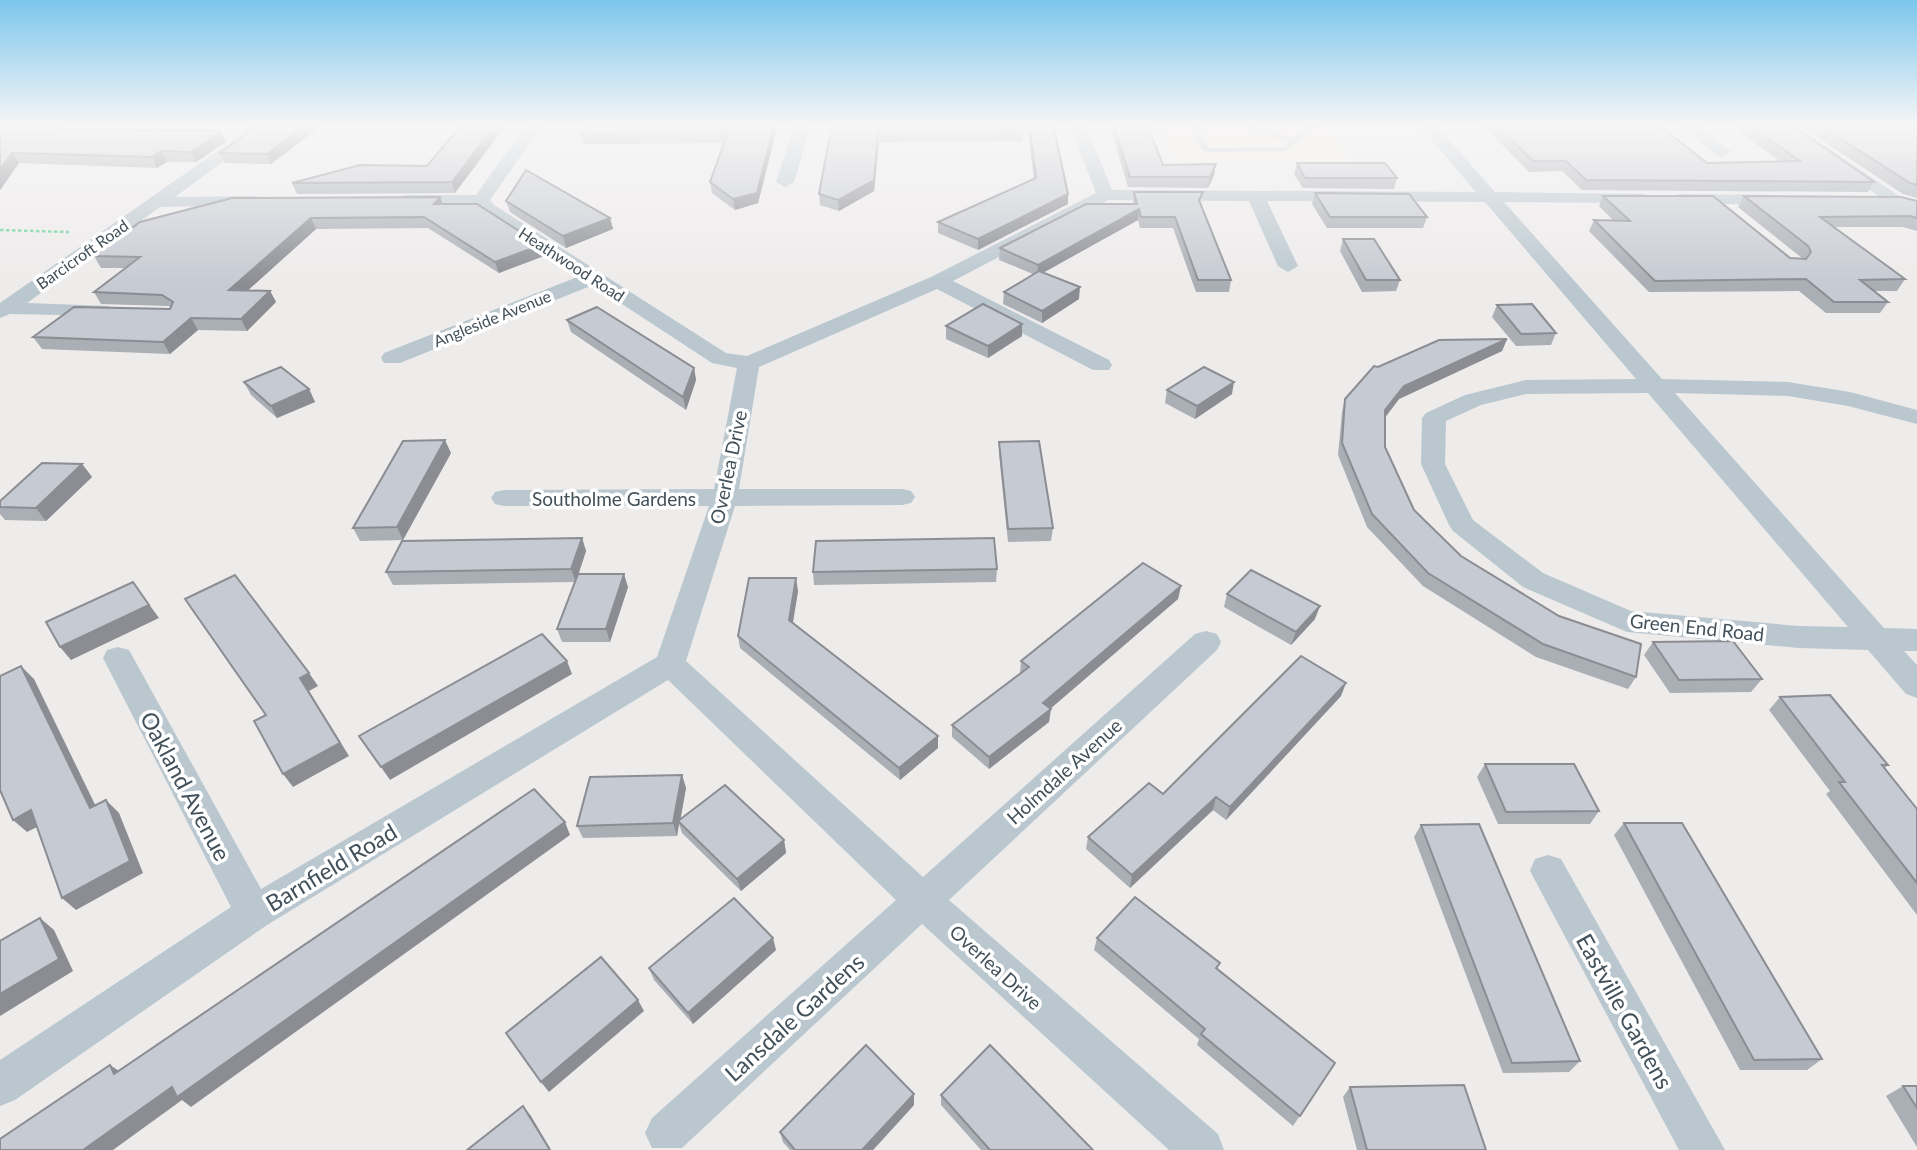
<svg xmlns="http://www.w3.org/2000/svg" width="1917" height="1150" font-family="Lato,sans-serif">
<style>
.commercial{fill:#fdf3e0}
.lines{fill:none;stroke-linecap:round;stroke-linejoin:round}
.path{stroke:#69d297;stroke-width:2.5;stroke-dasharray:3.5 2.5;stroke-linecap:butt}
.lane{fill:#bac7cf;fill-rule:evenodd}
.street{fill:#bac7cf;fill-rule:evenodd}
.wall{fill:#aaaeb5}
.shaded-wall{fill:#8b8d93}
.building{fill:#c6cad2;stroke:#8b8d93;stroke-width:2}
.labels{text-anchor:middle;dominant-baseline:central;stroke-width:7;stroke-linejoin:round;paint-order:stroke}
.far-street-label{font-size:16px;fill:#42505a;stroke:#fff}
.street-label{font-size:19px;fill:#42505a;stroke:#fff}
.near-street-label{font-size:23px;fill:#42505a;stroke:#fff}
</style>
<rect width="100%" height="100%" fill="#eeebeb"/>
<polygon class="commercial" points="1161,124 1412,124 1419,133 1330,133 1348,161 1176,161"/>
<g class="lines">
<polyline class="path" points="0,230 69,232"/>
<path class="lane" d="M1189 124H1197L1209 148 1284 147 1289 142 1236 124H1249L1293 138C1303 129 1309 124 1323 124L1309 132 1286 151 1206 152 1202 150Z"/>
<g class="street">
<polygon points="256,124 274,124 175,197 255,196 261,197 264,201 261,205 160,207 27,303 108,306 115,308 118,312 115,316 10,314 0,318 0,303"/>
<path d="M527 124H543L490 200 494 205 726 353 747 356 931 277 1096 193 1069 124H1085L1112 190 1476 192 1418 124H1435L1495 192 1644 194 1647 198 1644 202 1638 203 1504 202 1662 379 1788 382 1850 392 1917 410V424L1848 406 1788 396 1675 393 1884 628 1917 629V651H1904L1917 665V698L1906 694 1868 650 1799 648 1627 632 1523 587 1453 531 1449 525 1421 464 1422 418 1426 413 1465 395 1526 380 1636 379 1485 202 1267 201 1298 266 1288 272 1278 266 1249 201 1108 200 953 281 1109 360 1112 365 1109 370H1093L937 289 759 367 739 489H902L911 491 915 497 911 503 902 505 735 506 686 661 923 877 1195 634 1206 631 1217 634 1221 642 1217 650 949 900 1218 1134 1224 1150H1169L922 924 682 1148H652L645 1133 652 1118 896 900 668 680 267 925 15 1100 0 1106V1060L231 907 103 658 107 650 118 647 129 650 261 889 657 657 709 506H504L495 504 491 498 495 492 504 490 714 489 737 368 712 363 593 285 400 363H384L381 358 384 353 580 276 482 213 476 205H404L395 200 404 195H476ZM1648 393 1848 627 1799 626 1631 611 1543 573 1473 520 1445 464 1446 421 1481 405 1526 394Z"/>
<polygon points="795,124 811,124 794,182 785,187 776,182"/>
<polygon points="1678,124 1696,124 1731,152 1723,157 1717,155"/>
<polygon points="1774,124 1793,124 1905,200 1896,205 1890,204"/>
<polygon points="1679,194 1778,195 1787,200 1778,205 1673,203 1670,199"/>
<polygon points="1548,855 1561,859 1725,1150 1679,1150 1530,871 1535,859"/>
</g>
</g>
<g class="wall">
<polygon points="0,124 251,124 246,127 59,126 58,129 59,129 226,142 196,162 167,162 157,168 19,163 0,190"/>
<polygon points="260,124 271,164 225,163 220,153"/>
<polygon points="462,124 455,193 297,194 292,183 427,166"/>
<polygon points="778,124 758,203 735,210 712,193 710,182 724,143 584,144 581,134"/>
<polygon points="832,124 1023,131 1022,141 879,142 874,191 839,211 820,205 819,194"/>
<polygon points="1027,124 1053,124 1068,194 1068,204 978,250 938,233 938,222 1034,179"/>
<polygon points="1109,124 1147,124 1163,165 1216,164 1214,175 1208,188 1128,187"/>
<polygon points="1482,124 1657,124 1707,163 1781,162 1729,124 1790,124 1874,182 1868,192 1582,190 1562,171 1529,172"/>
<polygon points="1797,124 1917,124 1917,198 1903,194"/>
<polygon points="1297,163 1397,178 1394,189 1303,188 1294,174"/>
<polygon points="1134,192 1201,204 1231,280 1229,292 1196,292 1173,228 1140,228 1138,220 1043,273 1079,299 1042,323 1003,304 1004,292 1033,274 999,260 1000,248 1133,204"/>
<polygon points="1315,193 1427,217 1423,228 1327,228 1312,204"/>
<polygon points="1603,196 1790,258 1802,258 1738,207 1744,196 1917,201 1917,231 1903,227 1834,227 1905,279 1897,291 1874,291 1888,302 1880,313 1826,313 1799,291 1649,292 1589,231 1594,220 1614,221 1599,206"/>
<polygon points="440,197 442,204 541,245 544,256 499,273 428,228 316,229 248,290 270,291 276,302 247,331 198,330 170,354 42,349 33,337 170,309 171,308 169,306 101,304 94,292 126,268 101,268 94,256 140,222"/>
<polygon points="506,201 610,218 613,229 566,248 510,212"/>
<polygon points="1343,239 1400,280 1396,291 1362,292 1340,251"/>
<polygon points="1497,305 1556,333 1551,345 1516,346 1492,317"/>
<polygon points="567,320 694,368 696,380 686,410 571,332"/>
<polygon points="1022,324 1022,336 988,358 946,339 946,326"/>
<polygon points="1507,339 1502,351 1399,399 1385,417 1385,447 1414,510 1461,556 1636,677 1628,689 1536,657 1423,586 1367,527 1338,455 1342,412 1345,399 1378,367"/>
<polygon points="244,382 309,389 315,402 277,418 251,395"/>
<polygon points="1167,390 1232,394 1195,419 1165,403"/>
<polygon points="999,442 1053,528 1051,541 1008,542 999,454"/>
<polygon points="451,453 403,540 360,541 353,528"/>
<polygon points="82,464 92,477 46,521 5,520 0,514 0,501"/>
<polygon points="582,538 586,551 578,574 628,587 610,642 562,642 557,629 575,582 393,585 386,572"/>
<polygon points="997,569 996,582 814,585 813,572"/>
<polygon points="1181,586 1178,599 1050,708 1049,722 989,769 952,737 952,725 1020,674 1021,661"/>
<polygon points="798,591 793,623 938,748 900,780 740,648 738,636"/>
<polygon points="1227,594 1315,619 1291,645 1224,607"/>
<polygon points="1653,642 1762,679 1751,692 1670,693 1644,655"/>
<polygon points="1341,696 1226,820 1213,810 1130,888 1086,849 1088,837"/>
<polygon points="1780,697 1888,765 1884,769 1917,809 1917,915 1826,794 1830,791 1769,710"/>
<polygon points="1485,764 1599,811 1590,824 1498,824 1477,777"/>
<polygon points="682,775 686,788 680,819 784,840 786,853 741,891 682,833 679,824 677,836 583,838 577,826"/>
<polygon points="1624,823 1822,1059 1807,1070 1740,1070 1614,835"/>
<polygon points="1421,825 1580,1061 1569,1072 1503,1073 1414,837"/>
<polygon points="1097,938 1220,963 1217,969 1335,1063 1293,1126 1197,1045 1199,1039 1094,950"/>
<polygon points="776,950 693,1024 654,980 649,968"/>
<polygon points="1903,1086 1917,1086 1917,1147 1886,1096"/>
<polygon points="1350,1087 1486,1150 1357,1150 1343,1097"/>
<polygon points="914,1094 914,1105 873,1150 790,1150 783,1142 780,1132"/>
<polygon points="941,1095 1093,1150 981,1150 941,1105"/>
</g>
<g class="shaded-wall">
<polygon points="306,124 324,124 271,164 267,154"/>
<polygon points="496,124 507,124 455,193 452,182"/>
<polygon points="774,124 778,124 758,203 735,210 733,199"/>
<polygon points="221,131 226,142 196,162 191,152"/>
<polygon points="878,132 879,142 874,191 839,211 838,200"/>
<polygon points="161,151 167,162 157,168 152,157"/>
<polygon points="12,153 19,163 0,190 0,170"/>
<polygon points="1216,164 1214,175 1208,188 1210,177"/>
<polygon points="1068,194 1068,204 978,250 978,239"/>
<polygon points="440,197 444,208 434,204"/>
<polygon points="1139,209 1138,220 1037,276 1038,265"/>
<polygon points="311,218 316,229 235,302 229,290"/>
<polygon points="610,218 613,229 566,248 563,236"/>
<polygon points="541,245 544,256 499,273 495,262"/>
<polygon points="1080,287 1079,299 1042,323 1042,311"/>
<polygon points="270,291 276,302 247,331 241,319"/>
<polygon points="191,318 198,330 170,354 163,342"/>
<polygon points="1022,324 1022,336 988,358 988,346"/>
<polygon points="1507,339 1502,351 1399,399 1381,423 1385,410 1404,386"/>
<polygon points="694,368 696,380 686,410 683,397"/>
<polygon points="1234,382 1232,394 1195,419 1197,406"/>
<polygon points="309,389 315,402 277,418 271,406"/>
<polygon points="445,440 451,453 403,540 397,527"/>
<polygon points="82,464 92,477 46,521 36,508"/>
<polygon points="582,538 586,551 576,582 571,569"/>
<polygon points="624,574 628,587 610,642 606,629"/>
<polygon points="796,578 798,591 791,633 789,620"/>
<polygon points="133,582 159,618 71,660 60,647"/>
<polygon points="1181,586 1178,599 1042,716 1043,703"/>
<polygon points="1320,606 1315,619 1291,645 1296,632"/>
<polygon points="567,661 572,674 390,780 381,767"/>
<polygon points="21,666 34,679 103,821 90,808"/>
<polygon points="309,673 318,686 309,691 349,756 293,787 283,774 300,678"/>
<polygon points="1346,683 1341,696 1226,820 1230,807"/>
<polygon points="1051,709 1049,722 989,769 989,757"/>
<polygon points="938,736 938,748 900,780 899,768"/>
<polygon points="682,775 686,788 680,822 678,821 679,824 677,836 673,823"/>
<polygon points="1216,797 1213,810 1130,888 1132,875"/>
<polygon points="106,800 119,813 143,873 76,910 62,898"/>
<polygon points="31,810 45,823 27,832 13,820"/>
<polygon points="565,822 570,835 191,1107 182,1100 113,1150 83,1150 172,1087"/>
<polygon points="784,840 786,853 741,891 737,879"/>
<polygon points="40,918 54,930 73,971 0,1016 0,994"/>
<polygon points="773,938 776,950 693,1024 688,1013"/>
<polygon points="638,1000 644,1011 549,1092 541,1082"/>
<polygon points="110,1065 125,1075 114,1074"/>
<polygon points="914,1094 914,1105 873,1150 862,1150"/>
<polygon points="523,1106 531,1116 551,1150 550,1150"/>
</g>
<g class="building">
<polygon points="0,124 50,124 59,129 221,131 191,152 161,151 152,157 12,153 0,170"/>
<polygon points="260,124 306,124 267,154 220,153"/>
<polygon points="462,124 496,124 452,182 292,183 360,165 427,166"/>
<polygon points="587,124 774,124 757,193 733,199 710,182 728,132 581,134"/>
<polygon points="832,124 1022,124 1023,131 878,132 874,180 838,200 819,194"/>
<polygon points="1029,124 1053,124 1068,194 978,239 938,222 1036,178"/>
<polygon points="1113,124 1147,124 1163,165 1216,164 1210,177 1130,177"/>
<polygon points="1495,124 1657,124 1707,163 1800,161 1747,124 1790,124 1874,182 1586,180 1566,161 1533,161"/>
<polygon points="1818,124 1917,124 1917,185 1910,183"/>
<polygon points="1297,163 1385,163 1397,178 1305,178"/>
<polygon points="526,170 610,218 563,236 506,201"/>
<polygon points="1134,192 1203,192 1199,200 1231,280 1198,280 1175,217 1141,217 1139,209 1038,265 1000,248 1086,204 1137,204"/>
<polygon points="1315,193 1409,194 1427,217 1330,217"/>
<polygon points="1603,196 1713,196 1790,258 1806,259 1811,252 1808,246 1744,196 1901,197 1917,201 1917,218 1910,216 1820,217 1905,279 1860,280 1888,302 1834,302 1806,279 1655,281 1594,220 1630,221"/>
<polygon points="440,197 434,204 477,204 541,245 495,262 424,217 311,218 229,290 270,291 241,319 191,318 163,342 33,337 74,307 170,309 173,302 162,295 94,292 140,257 94,256 140,222 232,198"/>
<polygon points="1343,239 1374,239 1400,280 1366,280"/>
<polygon points="1039,271 1080,287 1042,311 1004,292"/>
<polygon points="983,304 1022,324 988,346 946,326"/>
<polygon points="1532,304 1556,333 1521,334 1497,305"/>
<polygon points="597,307 694,368 683,397 567,320"/>
<polygon points="1507,339 1404,386 1385,410 1385,447 1414,510 1461,556 1559,616 1641,644 1636,677 1543,644 1428,573 1372,514 1342,443 1345,399 1374,366 1378,367 1439,340"/>
<polygon points="281,367 309,389 271,406 244,382"/>
<polygon points="1204,367 1234,382 1197,406 1167,390"/>
<polygon points="445,440 397,527 353,528 403,441"/>
<polygon points="1039,441 1053,528 1008,529 999,442"/>
<polygon points="42,463 82,464 36,508 0,507 0,501"/>
<polygon points="582,538 571,569 386,572 402,541"/>
<polygon points="994,538 997,569 813,572 816,541"/>
<polygon points="1143,563 1181,586 1043,703 1051,709 989,757 952,725 1029,667 1021,661"/>
<polygon points="1251,570 1320,606 1296,632 1227,594"/>
<polygon points="578,574 624,574 606,629 557,629"/>
<polygon points="235,575 309,673 300,678 340,743 283,774 254,721 266,715 185,599"/>
<polygon points="749,578 796,578 789,620 938,736 899,768 738,636"/>
<polygon points="133,582 149,605 60,647 46,622"/>
<polygon points="542,634 567,661 381,767 359,736"/>
<polygon points="1733,641 1762,679 1679,680 1653,642"/>
<polygon points="1301,656 1346,683 1230,807 1216,797 1132,875 1088,837 1149,783 1163,794"/>
<polygon points="21,666 90,808 106,800 130,861 62,898 31,810 13,820 0,790 0,676"/>
<polygon points="1830,695 1888,765 1882,765 1917,809 1917,883 1839,782 1845,782 1780,697"/>
<polygon points="1485,764 1574,764 1599,811 1506,812"/>
<polygon points="682,775 673,823 577,826 590,777"/>
<polygon points="725,785 784,840 737,879 678,821"/>
<polygon points="534,789 565,822 177,1097 172,1087 83,1150 0,1150 0,1139 110,1065 114,1074"/>
<polygon points="1624,823 1682,823 1822,1059 1754,1060"/>
<polygon points="1479,824 1580,1061 1512,1063 1421,825"/>
<polygon points="1135,897 1220,963 1216,968 1335,1063 1300,1116 1201,1034 1205,1029 1097,938"/>
<polygon points="734,898 773,938 688,1013 649,968"/>
<polygon points="40,918 59,959 0,994 0,941"/>
<polygon points="601,957 638,1000 541,1082 506,1033"/>
<polygon points="866,1045 914,1094 862,1150 795,1150 780,1132"/>
<polygon points="990,1045 1093,1150 990,1150 941,1095"/>
<polygon points="1464,1085 1486,1150 1367,1150 1350,1087"/>
<polygon points="1903,1086 1917,1086 1917,1108"/>
<polygon points="523,1106 550,1150 467,1150"/>
</g>
<linearGradient id="sky" x2="0" y2="1"><stop stop-color="#7dc6ec"/><stop offset="0.44" stop-color="#f7f6f6"/><stop offset="1" stop-color="#f7f6f6" stop-opacity="0"/></linearGradient>
<rect width="1917" height="285" fill="url(#sky)"/>
<g class="labels">
<g class="far-street-label">
<text transform="translate(82 254) rotate(-35)">Barcicroft Road</text>
<text transform="translate(572 264) rotate(33)">Heathwood Road</text>
<text transform="translate(492 318) rotate(-22)">Angleside Avenue</text>
</g>
<g class="street-label">
<text transform="translate(728 467) rotate(-78)">Overlea Drive</text>
<text x="614" y="498">Southolme Gardens</text>
<text transform="translate(1697 627) rotate(6)">Green End Road</text>
<text transform="translate(1064 771) rotate(-42)">Holmdale Avenue</text>
<text transform="translate(996 967) rotate(42)">Overlea Drive</text>
</g>
<g class="near-street-label">
<text transform="translate(186 786) rotate(62)">Oakland Avenue</text>
<text transform="translate(331 867) rotate(-31)">Barnfield Road</text>
<text transform="translate(1625 1011) rotate(61)">Eastville Gardens</text>
<text transform="translate(794 1017) rotate(-42)">Lansdale Gardens</text>
</g>
</g>
</svg>
